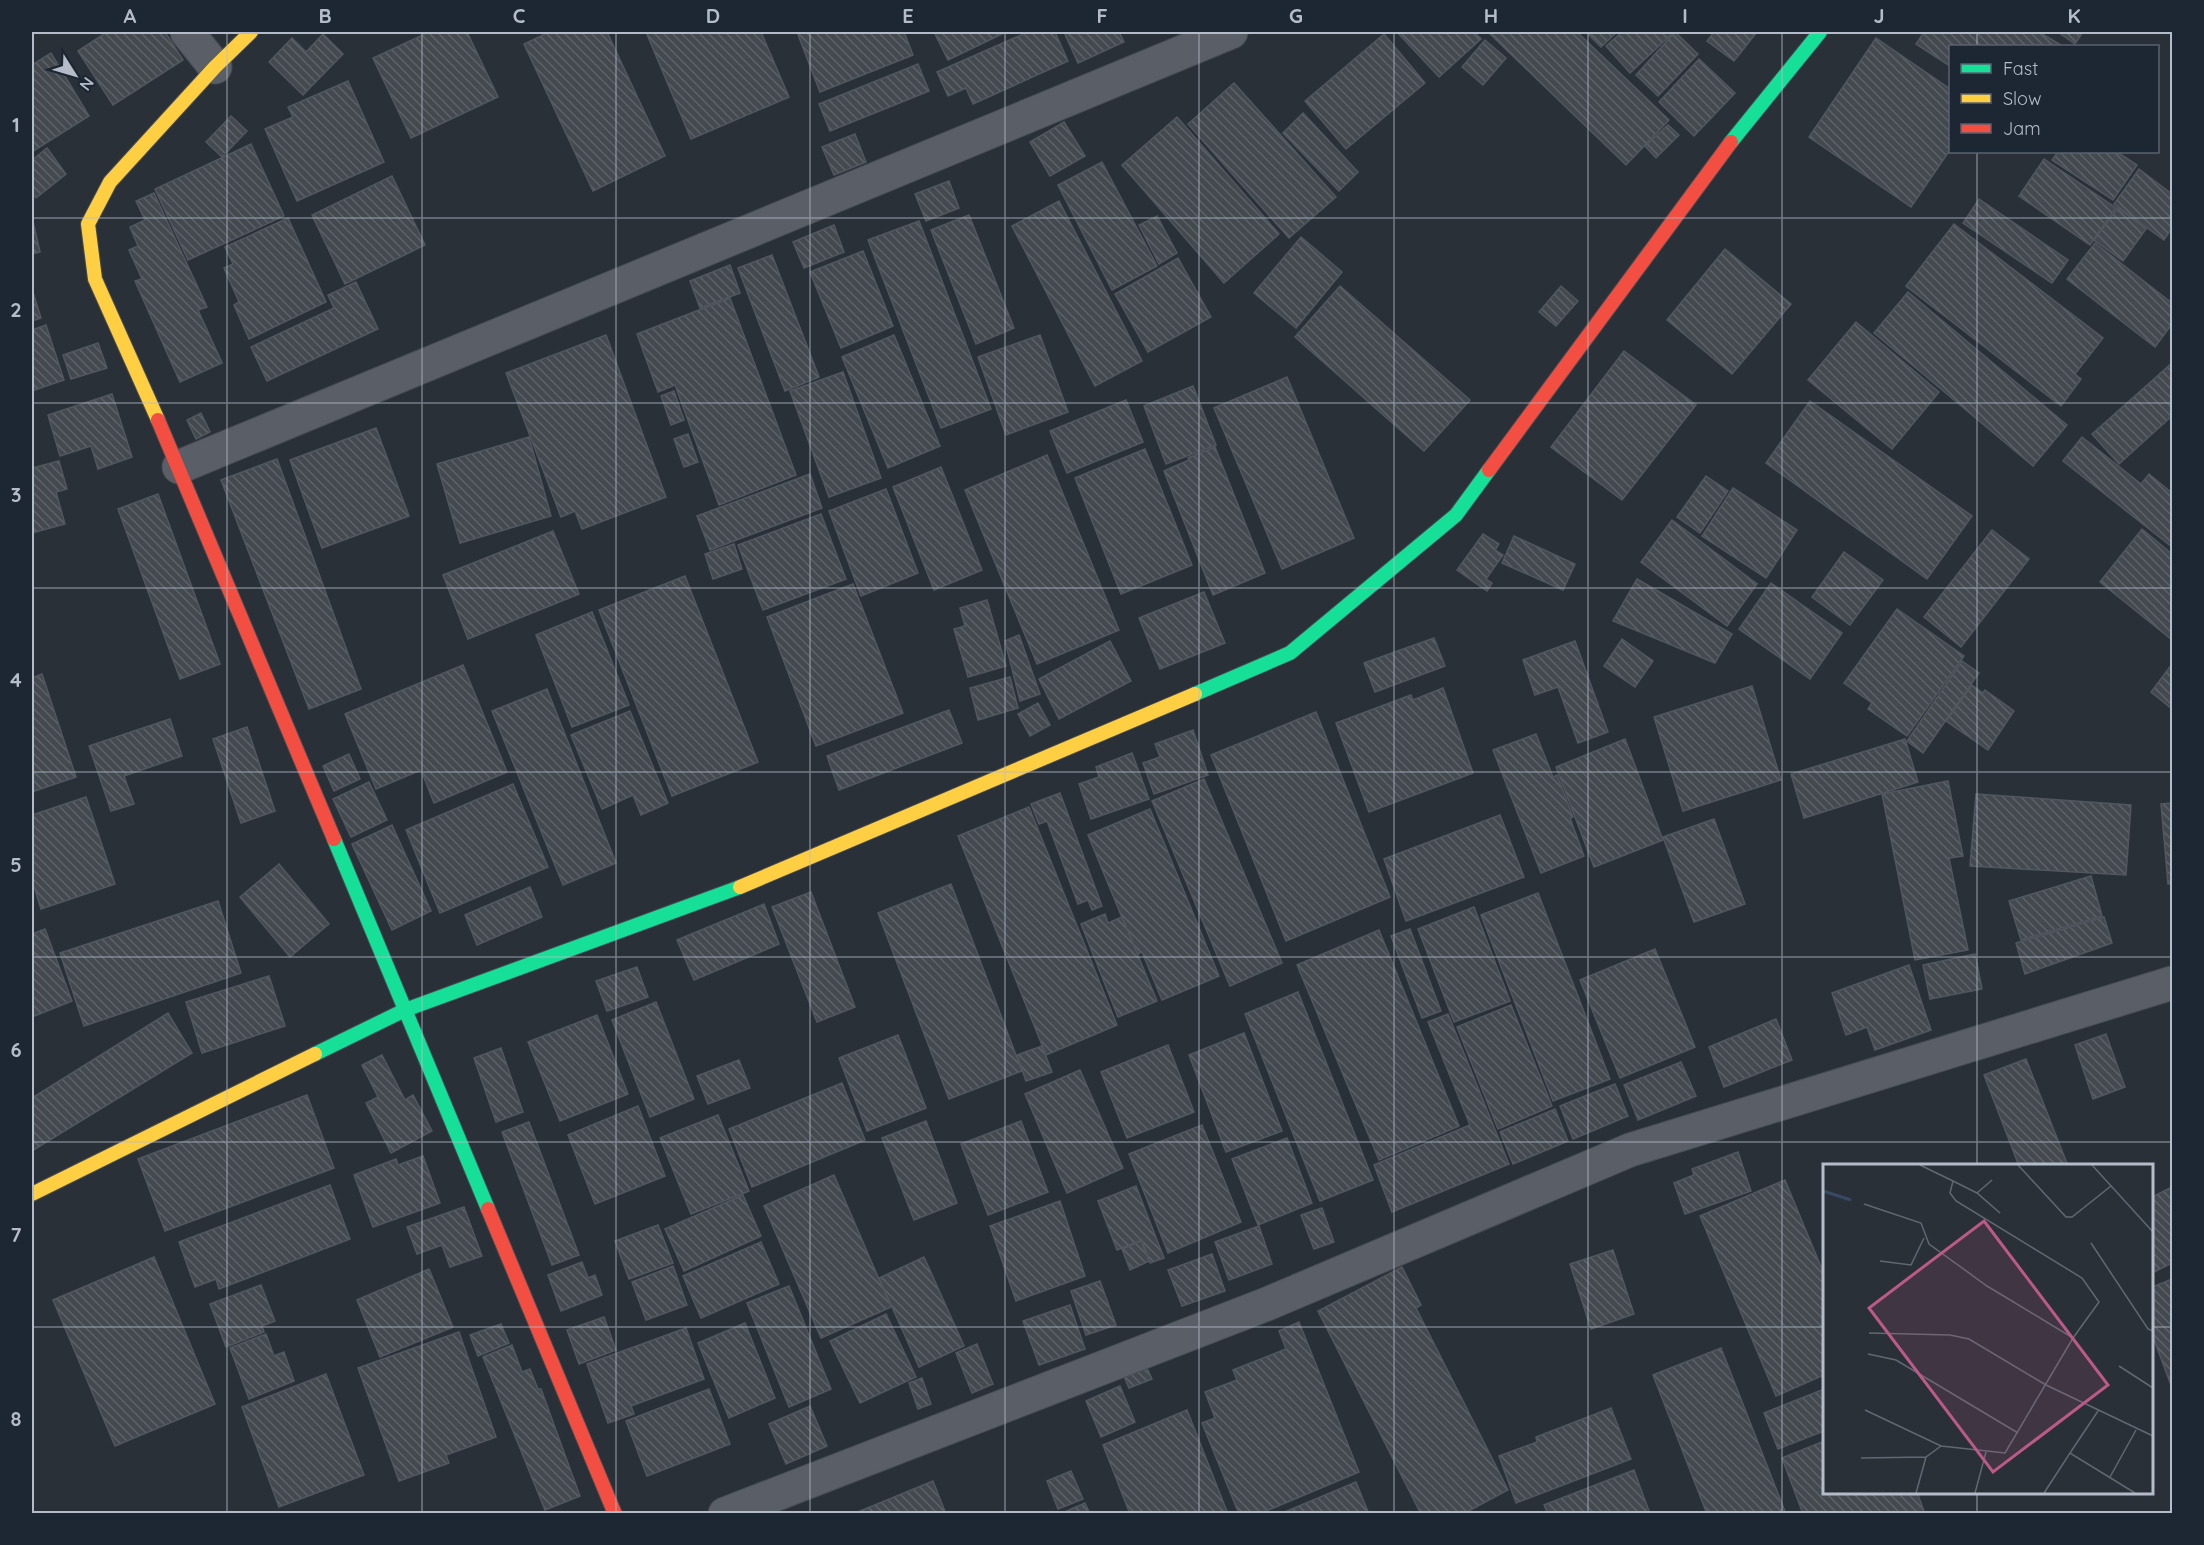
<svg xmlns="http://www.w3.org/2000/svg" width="2204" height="1545" font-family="Quicksand,sans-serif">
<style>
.building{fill:url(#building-back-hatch);stroke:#52575f;stroke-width:1.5}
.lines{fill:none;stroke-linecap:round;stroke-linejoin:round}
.street-casing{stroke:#484c53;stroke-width:35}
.fast-casing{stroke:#484c53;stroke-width:16}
.slow-casing{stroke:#484c53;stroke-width:16}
.jam-casing{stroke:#484c53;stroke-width:16}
.street{stroke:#5a5e66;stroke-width:33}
.fast{stroke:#16e098;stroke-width:14}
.slow{stroke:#ffcf43;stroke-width:14}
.jam{stroke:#f24e42;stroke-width:14}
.grid{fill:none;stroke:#b4bcc9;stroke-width:1.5;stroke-opacity:0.55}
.inset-river{fill:none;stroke:#384963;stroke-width:3}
.inset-road{fill:none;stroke:#616872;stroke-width:1.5}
.view{fill:#bc5a87;fill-opacity:0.15;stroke:#bc5a87;stroke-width:3}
.inset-edge{fill:none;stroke:#b4bcc9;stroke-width:3}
.neatline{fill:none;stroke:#b4bcc9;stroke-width:2}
.grid-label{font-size:20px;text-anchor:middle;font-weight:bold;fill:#b4bcc9}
</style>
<defs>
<pattern id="building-back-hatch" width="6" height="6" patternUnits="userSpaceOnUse" patternTransform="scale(1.5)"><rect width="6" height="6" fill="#444950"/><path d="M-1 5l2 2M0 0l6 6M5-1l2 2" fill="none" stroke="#5d6168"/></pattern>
</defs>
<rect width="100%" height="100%" fill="#2a3038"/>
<g class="building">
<polygon points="107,32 165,32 183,60 113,105 78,51"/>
<polygon points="429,32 467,32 498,97 411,138 373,58"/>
<polygon points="549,32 607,32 665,156 593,191 524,44"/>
<polygon points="646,32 761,32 789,97 691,139"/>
<polygon points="797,32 904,32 913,55 820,92"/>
<polygon points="934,32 1006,32 948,60"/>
<polygon points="1028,32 1055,32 1068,61 973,104 966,88 948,96 937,72"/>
<polygon points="1064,32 1119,32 1124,42 1078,63"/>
<polygon points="1397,32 1474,32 1481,39 1439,77"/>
<polygon points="1488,32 1577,32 1669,120 1626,165"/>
<polygon points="1586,32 1617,32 1601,47"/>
<polygon points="1622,32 1674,32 1630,73 1606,46"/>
<polygon points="1675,32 1698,54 1658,96 1636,75"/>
<polygon points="1714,32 1757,32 1734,61 1707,41"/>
<polygon points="1924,32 2039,32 2061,45 1950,46 1950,66 1916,44"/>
<polygon points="2058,32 2083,32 2075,44"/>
<polygon points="323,34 343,54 303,95 269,62 292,38 306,52"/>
<polygon points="1384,34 1425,83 1346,149 1305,101"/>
<polygon points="1876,38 1950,89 1950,150 1911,207 1809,137"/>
<polygon points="1485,40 1506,58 1483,85 1462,67"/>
<polygon points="51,53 89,116 32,152 32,65"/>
<polygon points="1699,59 1735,93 1694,136 1659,102"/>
<polygon points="918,64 929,91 830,131 819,104"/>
<polygon points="348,81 384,162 297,201 265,129 293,117 288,107"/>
<polygon points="1234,83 1336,197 1289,238 1188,124"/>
<polygon points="1303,113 1358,172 1339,191 1283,133"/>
<polygon points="231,116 247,131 222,157 206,142"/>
<polygon points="1177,117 1279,234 1224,283 1122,165"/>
<polygon points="1064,122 1085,156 1050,176 1030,142"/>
<polygon points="1668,125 1679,135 1656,158 1645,146"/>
<polygon points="855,134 866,162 834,175 822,147"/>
<polygon points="251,144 284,216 188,260 155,189"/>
<polygon points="47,148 66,174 36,198 32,192 32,160"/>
<polygon points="2058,152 2117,152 2137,165 2113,200 2052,160"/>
<polygon points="2044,159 2116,208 2090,245 2019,196"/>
<polygon points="1102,162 1157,266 1112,290 1058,185"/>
<polygon points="2139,169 2172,194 2172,228 2164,240 2114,204"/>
<polygon points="392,176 425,245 345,284 312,215"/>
<polygon points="949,181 959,208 926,221 915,194"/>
<polygon points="154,193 207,307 198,310 222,363 180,382 135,281 142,279 129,250 138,246 130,227 145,220 136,201"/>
<polygon points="1979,199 2068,260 2052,283 1963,223"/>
<polygon points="1059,201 1142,361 1095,386 1012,226"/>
<polygon points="2118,208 2146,229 2123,261 2094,240"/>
<polygon points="969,215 1014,328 976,344 931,230"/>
<polygon points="1157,216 1177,253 1159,264 1139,225"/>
<polygon points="32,217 40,252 32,254"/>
<polygon points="288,218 326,302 249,339 234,305 239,302 224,268 233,264 225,247"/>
<polygon points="919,221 991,409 941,428 868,240"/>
<polygon points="1954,224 2103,338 2075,374 2081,379 2061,406 1906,286"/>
<polygon points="834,225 844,252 804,268 793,242"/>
<polygon points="1301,237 1342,272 1296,328 1254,293"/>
<polygon points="2095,243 2172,303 2172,324 2155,347 2067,279"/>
<polygon points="1725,249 1791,304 1732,374 1667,320"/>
<polygon points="863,251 893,326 841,348 810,272"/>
<polygon points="772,255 819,377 785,391 738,268"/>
<polygon points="1178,258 1211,317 1148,352 1115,294"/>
<polygon points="730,265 740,293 700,308 690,281"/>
<polygon points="356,282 378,329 267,381 251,347 334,308 328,295"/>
<polygon points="1340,286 1470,400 1424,451 1295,337"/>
<polygon points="1561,286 1578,301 1556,326 1539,312"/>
<polygon points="32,289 41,318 32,321"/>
<polygon points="1908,292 2067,425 2033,466 1874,333"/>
<polygon points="730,298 796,475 719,505 675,385 658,392 637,334"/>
<polygon points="1856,322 1939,392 1892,449 1808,380"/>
<polygon points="46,325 64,380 32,391 32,330"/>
<polygon points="606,335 666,497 582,529 575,511 561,517 506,373"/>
<polygon points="894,335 940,446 888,468 842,357"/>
<polygon points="1040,335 1068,412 1006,435 978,357"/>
<polygon points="98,343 107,368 71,379 63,355"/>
<polygon points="1624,351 1696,405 1622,500 1551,447"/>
<polygon points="2172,363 2172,416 2119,464 2092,434"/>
<polygon points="843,372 881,478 829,497 790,391"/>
<polygon points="1287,377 1354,538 1282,569 1214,408"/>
<polygon points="1193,386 1216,445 1166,464 1144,406"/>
<polygon points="674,391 684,420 671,425 661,396"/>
<polygon points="112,394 132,457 98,469 91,446 60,456 48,415"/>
<polygon points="1126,400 1143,442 1067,473 1050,431"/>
<polygon points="1810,401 1972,516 1927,579 1766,463"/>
<polygon points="201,413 210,432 196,439 187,420"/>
<polygon points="376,428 409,516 322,548 290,460"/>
<polygon points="688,434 698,462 684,467 674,439"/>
<polygon points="529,437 551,516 460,543 437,464"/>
<polygon points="2082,437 2141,484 2149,474 2172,493 2172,547 2063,461"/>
<polygon points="1215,447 1265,573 1213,595 1164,471 1189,460 1188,458"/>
<polygon points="1145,449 1192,565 1121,594 1075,478"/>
<polygon points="1047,455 1119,630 1037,664 965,490"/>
<polygon points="277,459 361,689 309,709 221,480"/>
<polygon points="59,461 67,489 56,492 65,524 32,533 32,468"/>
<polygon points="941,467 982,570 934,590 893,487"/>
<polygon points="810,474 822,508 710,550 697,516"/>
<polygon points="1706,476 1728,491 1700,533 1677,517"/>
<polygon points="1733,488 1797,530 1766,578 1702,536"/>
<polygon points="886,489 918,573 861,596 829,511"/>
<polygon points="158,494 220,664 180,679 118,509"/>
<polygon points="821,514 846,579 763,610 738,545"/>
<polygon points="1672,520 1757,584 1727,626 1641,562"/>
<polygon points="2142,529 2172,554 2172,640 2100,582"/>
<polygon points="1992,530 2029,559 1961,647 1924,617"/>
<polygon points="553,531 579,594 468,639 443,575"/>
<polygon points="1483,534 1499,544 1495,550 1503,555 1486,579 1492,583 1487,591 1457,570"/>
<polygon points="1514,536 1575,564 1563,590 1502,563"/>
<polygon points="734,544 742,569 713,579 705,554"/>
<polygon points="1844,552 1883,580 1850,625 1812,597"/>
<polygon points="685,576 758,762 672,796 599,610"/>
<polygon points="1637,579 1732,634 1715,663 1613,621"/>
<polygon points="1771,583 1842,633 1810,679 1739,629"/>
<polygon points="853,584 903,713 816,746 767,617"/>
<polygon points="1204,592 1225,643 1160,669 1139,618"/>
<polygon points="987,600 1006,666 968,677 954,629 965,626 960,608"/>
<polygon points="1897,609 1964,656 1907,736 1868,709 1872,703 1844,683"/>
<polygon points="592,612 629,705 572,727 536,635"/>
<polygon points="1019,635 1040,694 1020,701 1005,641"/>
<polygon points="1434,638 1445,666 1375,692 1364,663"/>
<polygon points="1622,639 1653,661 1635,687 1604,666"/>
<polygon points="1110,641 1131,681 1059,719 1039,679"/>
<polygon points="1575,641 1608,732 1578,743 1558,687 1535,695 1523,660"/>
<polygon points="1962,661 1979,673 1923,753 1907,741"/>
<polygon points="2172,664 2172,709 2151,692"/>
<polygon points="463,665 507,772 434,803 421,770 376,789 345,714"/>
<polygon points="42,674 76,777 32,792 32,678"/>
<polygon points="1010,677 1018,708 978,720 970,688"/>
<polygon points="1972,685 1983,693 1985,690 2014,711 1988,750 1946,721"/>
<polygon points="1752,686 1781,780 1683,811 1654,717"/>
<polygon points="1443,688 1473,773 1369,812 1336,723 1411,695 1413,700"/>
<polygon points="547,689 616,863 563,885 492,711"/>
<polygon points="1038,703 1050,725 1030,736 1018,714"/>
<polygon points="949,710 962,743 839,790 827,756"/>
<polygon points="630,711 668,803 641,815 633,795 602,809 571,735"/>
<polygon points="1316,712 1390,897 1286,941 1211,755"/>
<polygon points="170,719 182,756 124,776 134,804 111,811 89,746"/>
<polygon points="247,727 275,811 241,823 213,739"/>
<polygon points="1193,730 1208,775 1154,794 1143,763 1160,757 1155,744"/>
<polygon points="1536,734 1553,777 1557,775 1573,817 1570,818 1584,856 1541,873 1493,750"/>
<polygon points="1625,739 1663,840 1594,867 1556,767"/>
<polygon points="1905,739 1918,782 1804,818 1791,774"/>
<polygon points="1132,753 1149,799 1091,819 1079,784 1099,777 1096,767"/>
<polygon points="349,754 360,779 334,791 323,766"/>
<polygon points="1204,779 1282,963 1230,986 1152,801"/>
<polygon points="1948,781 1963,856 1949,858 1968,950 1915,960 1882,794"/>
<polygon points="369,782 387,820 351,837 333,799"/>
<polygon points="513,784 548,867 440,913 406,830"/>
<polygon points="1060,793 1102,906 1092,910 1088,900 1078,904 1047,821 1039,824 1031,804"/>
<polygon points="1976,794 2131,805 2126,875 1970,866"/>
<polygon points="86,797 115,884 41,909 32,880 32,815"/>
<polygon points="2172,803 2172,884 2168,884 2161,804"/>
<polygon points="1029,807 1117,1025 1046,1055 958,836"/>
<polygon points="1150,809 1219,976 1162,1000 1142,952 1137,954 1088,835"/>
<polygon points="1500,815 1524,877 1406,921 1384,859"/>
<polygon points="1714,819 1745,904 1694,922 1663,837"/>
<polygon points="392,825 431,911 392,930 352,844"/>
<polygon points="279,864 329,924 290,957 240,897"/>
<polygon points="2091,876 2102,916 2021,940 2009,901"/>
<polygon points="951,884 1022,1071 949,1099 878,913"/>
<polygon points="530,887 542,917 477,945 465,915"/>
<polygon points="811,892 855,1007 817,1022 772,907"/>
<polygon points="1538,893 1610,1079 1553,1101 1481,915"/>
<polygon points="218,901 241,973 84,1026 60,953"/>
<polygon points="764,904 779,944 694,980 677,940"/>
<polygon points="1474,907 1510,1001 1454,1022 1418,929"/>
<polygon points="1105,914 1108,923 1122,917 1157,1001 1118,1017 1081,924"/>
<polygon points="2104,917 2112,943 2025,974 2016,943"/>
<polygon points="45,929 72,1001 32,1017 32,934"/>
<polygon points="1410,929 1441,1011 1422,1018 1391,936"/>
<polygon points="1379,930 1459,1126 1379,1160 1297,965"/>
<polygon points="1655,949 1695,1047 1620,1078 1580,980"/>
<polygon points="1975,954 1982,989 1930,999 1923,965"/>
<polygon points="1909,965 1931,1030 1875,1050 1867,1027 1846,1035 1832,993"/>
<polygon points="637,967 648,997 607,1011 596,981"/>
<polygon points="269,976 285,1026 202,1053 186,1002"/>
<polygon points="1298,992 1373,1180 1320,1201 1245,1014"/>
<polygon points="656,1002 694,1099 650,1117 612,1020"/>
<polygon points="1511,1005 1552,1106 1498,1129 1457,1027"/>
<polygon points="168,1013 192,1053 32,1151 32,1098"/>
<polygon points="1448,1014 1509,1164 1392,1212 1374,1165 1470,1125 1428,1022"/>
<polygon points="597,1015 628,1094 560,1121 528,1042"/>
<polygon points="1776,1019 1792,1060 1724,1087 1709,1047"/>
<polygon points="1244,1033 1282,1131 1226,1152 1189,1055"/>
<polygon points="2106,1034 2125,1087 2093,1099 2075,1045"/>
<polygon points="898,1035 926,1108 867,1131 839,1058"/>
<polygon points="1168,1045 1194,1112 1127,1138 1101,1072"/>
<polygon points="1042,1046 1052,1072 1026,1081 1017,1055"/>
<polygon points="501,1048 523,1112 496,1122 474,1058"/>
<polygon points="382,1055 405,1100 413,1095 432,1131 391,1153 366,1103 378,1097 362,1065"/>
<polygon points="2026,1059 2068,1166 2019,1166 1984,1075"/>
<polygon points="739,1060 750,1088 708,1104 697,1076"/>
<polygon points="1681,1062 1696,1096 1638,1120 1624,1085"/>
<polygon points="1080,1070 1123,1168 1067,1193 1025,1094"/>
<polygon points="842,1083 865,1140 752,1187 729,1129"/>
<polygon points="1615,1084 1628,1116 1573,1139 1560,1106"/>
<polygon points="307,1095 334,1168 165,1231 138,1159"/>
<polygon points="638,1106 665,1176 595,1204 568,1135"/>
<polygon points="1555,1109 1568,1141 1513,1164 1500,1132"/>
<polygon points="718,1115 749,1191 691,1214 660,1138"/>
<polygon points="926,1121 957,1203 914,1220 882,1138"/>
<polygon points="1021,1121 1048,1192 988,1215 961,1144"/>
<polygon points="529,1122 579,1255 552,1265 502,1132"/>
<polygon points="1202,1125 1241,1222 1168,1253 1129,1154"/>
<polygon points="1287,1138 1312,1203 1258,1225 1232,1159"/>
<polygon points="1738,1152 1751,1191 1685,1214 1674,1183 1694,1175 1692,1169"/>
<polygon points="423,1156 440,1203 373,1227 354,1175 396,1159 398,1165"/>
<polygon points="834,1175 891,1307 821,1338 764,1206"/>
<polygon points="1785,1180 1824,1274 1824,1375 1776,1396 1700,1216"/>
<polygon points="330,1185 350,1239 219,1289 216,1279 195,1287 179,1242"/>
<polygon points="1136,1186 1164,1258 1150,1263 1142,1240 1117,1250 1098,1201"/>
<polygon points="2172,1187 2172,1263 2152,1273 2152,1197"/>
<polygon points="743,1195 761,1236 684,1271 665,1229"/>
<polygon points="1060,1201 1085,1276 1016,1301 990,1226"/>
<polygon points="464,1207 482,1256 450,1267 442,1245 417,1254 407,1227"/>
<polygon points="1322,1208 1334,1242 1314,1249 1301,1215"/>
<polygon points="658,1225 673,1263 629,1279 615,1241"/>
<polygon points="1259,1226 1272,1264 1229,1280 1215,1242"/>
<polygon points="1141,1241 1149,1261 1130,1270 1122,1249"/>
<polygon points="761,1242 779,1284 701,1318 683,1276"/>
<polygon points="1613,1250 1634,1314 1591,1329 1570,1264"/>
<polygon points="1212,1254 1225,1291 1182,1306 1168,1270"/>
<polygon points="154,1257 215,1404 115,1446 53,1300"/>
<polygon points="924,1257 964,1346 919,1367 879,1278"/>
<polygon points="582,1262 588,1278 595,1275 602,1295 561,1311 548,1275"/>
<polygon points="673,1266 687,1305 646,1320 632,1282"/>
<polygon points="1402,1267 1421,1305 1416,1308 1508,1490 1463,1514 1421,1514 1318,1311"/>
<polygon points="429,1269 453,1327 380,1357 357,1300"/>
<polygon points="2172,1279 2172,1388 2152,1334 2152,1287"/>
<polygon points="1100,1281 1116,1325 1086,1335 1071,1291"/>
<polygon points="261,1285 275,1321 262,1326 264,1332 226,1347 210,1304"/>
<polygon points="789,1286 831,1389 789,1407 747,1303"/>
<polygon points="1070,1305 1085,1349 1039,1365 1023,1321"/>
<polygon points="886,1314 916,1377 860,1403 830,1341"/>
<polygon points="604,1317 616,1350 579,1364 567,1330"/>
<polygon points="1299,1322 1359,1472 1259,1514 1239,1514 1202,1423 1215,1418 1205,1392 1237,1380 1233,1370 1286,1349 1279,1331"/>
<polygon points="745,1323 775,1398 729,1418 698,1343"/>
<polygon points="501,1324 509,1343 478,1356 470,1335"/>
<polygon points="686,1328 704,1379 631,1406 634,1414 608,1423 587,1364"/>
<polygon points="459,1332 496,1437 446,1455 449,1463 399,1481 358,1368"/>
<polygon points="266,1334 274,1356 284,1352 294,1381 249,1399 230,1348"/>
<polygon points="977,1344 993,1384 972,1393 956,1353"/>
<polygon points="512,1345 522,1372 530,1369 538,1389 541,1389 580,1496 545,1510 483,1357"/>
<polygon points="1721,1348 1786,1514 1707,1514 1653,1375"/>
<polygon points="1145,1364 1152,1379 1129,1388 1123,1374"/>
<polygon points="326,1374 364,1475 279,1507 242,1407"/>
<polygon points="922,1378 931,1404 918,1409 909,1383"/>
<polygon points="1120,1386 1135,1422 1101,1437 1086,1401"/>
<polygon points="709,1389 730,1444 647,1476 626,1421"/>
<polygon points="1824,1389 1824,1431 1778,1449 1764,1413"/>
<polygon points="810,1406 827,1446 786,1464 769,1424"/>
<polygon points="1611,1408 1631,1459 1516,1503 1499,1456 1537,1442 1536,1437"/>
<polygon points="1187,1410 1228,1514 1130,1514 1103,1445"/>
<polygon points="1824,1441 1824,1492 1917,1492 1925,1514 1803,1514 1782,1458"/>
<polygon points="1634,1470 1650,1514 1548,1514 1544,1505"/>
<polygon points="1071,1471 1083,1499 1058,1509 1047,1481"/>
<polygon points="933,1481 946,1514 853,1514"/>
<polygon points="1356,1482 1369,1514 1280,1514"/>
<polygon points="1085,1503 1090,1514 1063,1514 1062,1513"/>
</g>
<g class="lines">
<defs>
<g id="street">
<polyline points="187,32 215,67"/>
<polyline points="179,467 1231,32"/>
<polyline points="725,1514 1267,1304 1630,1150 2172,983"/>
</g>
<g id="fast">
<polyline points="1731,142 1820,32"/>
<polyline points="1195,694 1290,653 1456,515 1489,470"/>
<polyline points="334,839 488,1209"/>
<polyline points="315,1054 405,1010 740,887"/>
</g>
<g id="slow">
<polyline points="158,420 95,279 88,224 110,182 215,67 251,32"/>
<polyline points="740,887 1195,694"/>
<polyline points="32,1194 315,1054"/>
</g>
<g id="jam">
<polyline points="158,420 334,839"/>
<polyline points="1489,470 1731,142"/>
<polyline points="488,1209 615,1514"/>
</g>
</defs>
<use href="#street" class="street-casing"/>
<use href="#fast" class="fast-casing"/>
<use href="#slow" class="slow-casing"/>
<use href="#jam" class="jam-casing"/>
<use href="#street" class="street"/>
<use href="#fast" class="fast"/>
<use href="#slow" class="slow"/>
<use href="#jam" class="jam"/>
</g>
<path class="grid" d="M227 32V1514M422 32V1514M616 32V1514M810 32V1514M1005 32V1514M1199 32V1514M1394 32V1514M1588 32V1514M1782 32V1514M1977 32V46M1977 152V1166M32 218H2172M32 403H2172M32 588H2172M32 772H2172M32 957H2172M32 1142H2172M32 1327H1824M2152 1327H2172M1977 1492V1514"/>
<g transform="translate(1823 1164)">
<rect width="330" height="330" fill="#2a3038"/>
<path class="inset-river" d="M0 27 28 36"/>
<path class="inset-road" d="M195 1 243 53H249L288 22M269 1 330 68M130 17 154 29 177 49M154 29 169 16M41 40 98 59 106 80 164 122 250 174M268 79 325 165 330 167M57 97 88 101 101 74M46 169 127 171 146 175 223 221 330 272M45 190 73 196 195 269M296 202 330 224M42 246 118 282 182 289 250 174 276 138 259 114 133 37 127 29 130 17 97 1M247 289 275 247M38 294 103 293 118 282M287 313 313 266M93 329 103 293M152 329 163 288M221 329 247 289 312 329"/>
<path class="view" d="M161 57 285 221 170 308 46 144Z"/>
<rect width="330" height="330" class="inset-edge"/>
</g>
<rect width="2204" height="1545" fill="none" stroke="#1d2633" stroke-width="66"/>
<rect x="1949" y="45" width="210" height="108" fill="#1d2633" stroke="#59626f" stroke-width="1.5"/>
<rect x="1961" y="64" width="30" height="9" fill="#16e098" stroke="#59626f" stroke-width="1.5"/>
<text x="2003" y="75" font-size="18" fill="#b4bcc9">Fast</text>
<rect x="1961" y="94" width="30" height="9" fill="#ffcf43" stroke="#59626f" stroke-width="1.5"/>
<text x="2003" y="105" font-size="18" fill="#b4bcc9">Slow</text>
<rect x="1961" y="124" width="30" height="9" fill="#f24e42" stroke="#59626f" stroke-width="1.5"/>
<text x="2003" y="135" font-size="18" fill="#b4bcc9">Jam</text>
<g transform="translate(75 75) rotate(127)" stroke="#1d2633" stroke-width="4.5" paint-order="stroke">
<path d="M0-4.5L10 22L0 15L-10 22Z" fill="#b4bcc9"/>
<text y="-9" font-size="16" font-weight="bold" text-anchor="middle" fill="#b4bcc9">N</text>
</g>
<rect x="33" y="33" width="2138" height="1479" class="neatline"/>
<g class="grid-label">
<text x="130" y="23">A</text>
<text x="325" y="23">B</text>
<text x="519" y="23">C</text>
<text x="713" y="23">D</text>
<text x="908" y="23">E</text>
<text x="1102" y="23">F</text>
<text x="1296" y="23">G</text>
<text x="1491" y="23">H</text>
<text x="1685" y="23">I</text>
<text x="1879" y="23">J</text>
<text x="2074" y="23">K</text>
<text x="16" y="132">1</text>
<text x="16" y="317">2</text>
<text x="16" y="502">3</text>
<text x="16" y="687">4</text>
<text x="16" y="872">5</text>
<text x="16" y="1057">6</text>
<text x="16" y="1242">7</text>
<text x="16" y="1426">8</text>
</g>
</svg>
